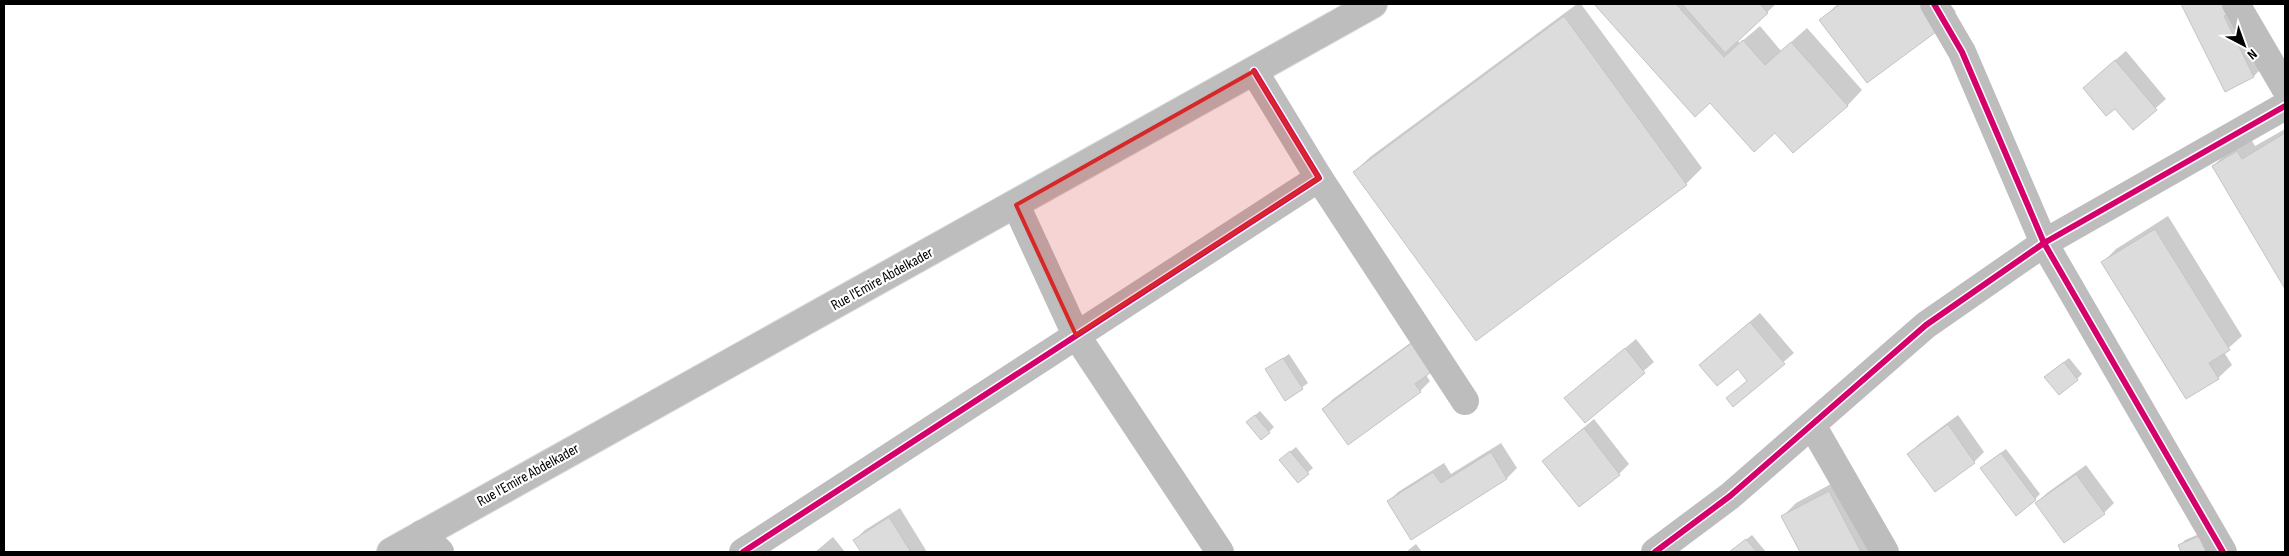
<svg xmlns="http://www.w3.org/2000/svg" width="2289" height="556" font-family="'Sofia Sans Condensed',sans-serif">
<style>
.shadow{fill:#0003}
.building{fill:#dcdcdc;stroke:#c4c4c4}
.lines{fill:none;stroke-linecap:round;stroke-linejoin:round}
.major-casing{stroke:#dbdbdb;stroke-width:30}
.minor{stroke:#bdbdbd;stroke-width:28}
.major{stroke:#bdbdbd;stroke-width:28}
.cycleway-casing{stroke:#fff;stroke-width:9}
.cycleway{stroke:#d6006c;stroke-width:6}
.marked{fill:#d62828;fill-opacity:0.2;stroke:#d62828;stroke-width:4;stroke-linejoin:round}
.labels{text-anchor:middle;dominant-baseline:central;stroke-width:4.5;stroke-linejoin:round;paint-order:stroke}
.street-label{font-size:15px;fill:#000;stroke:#fff}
</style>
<rect width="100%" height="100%" fill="#fff"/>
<g class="shadow">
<polygon points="1577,4 1581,4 1702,168 1686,184 1477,339 1354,172 1370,157"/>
<polygon points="1596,4 1776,4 1737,40 1740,43 1760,26 1781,51 1807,28 1862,90 1847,106 1775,131 1711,102 1695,115"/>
<polygon points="1838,4 1950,4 1956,12 1943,25 1821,20"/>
<polygon points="2183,4 2239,4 2264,66 2254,76 2226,90"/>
<polygon points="2126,51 2166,99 2133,128 2094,78"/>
<polygon points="2285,129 2285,287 2213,166 2227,153 2251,139 2255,146"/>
<polygon points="2168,216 2242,336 2224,352 2232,365 2218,378 2103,262 2116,249"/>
<polygon points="1760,313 1794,353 1733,405 1728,398 1748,380 1738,368 1700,365"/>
<polygon points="1424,333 1426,375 1430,381 1420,391 1348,443 1323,409 1333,399"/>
<polygon points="1636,339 1654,362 1585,421 1566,398"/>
<polygon points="1289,354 1308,383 1286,399 1267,369"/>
<polygon points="2069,358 2082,374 2077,379 2051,372"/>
<polygon points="1260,411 1274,427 1269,432 1253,417"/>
<polygon points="1958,415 1984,452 1974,462 1935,490 1909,454 1919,444"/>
<polygon points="1594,419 1629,464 1619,474 1544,461"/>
<polygon points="1501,443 1517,468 1507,478 1411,538 1388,502 1398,492 1444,463 1451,474"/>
<polygon points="1296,447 1313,468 1298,481 1286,455"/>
<polygon points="2006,449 2040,494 2035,499 1987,463"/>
<polygon points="2086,465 2114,503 2104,513 2037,503 2047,493"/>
<polygon points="1842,478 1881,552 1802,552 1783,516 1796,503"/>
<polygon points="900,508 927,552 862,552 855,540 865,530"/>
<polygon points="2204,532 2213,552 2183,552 2180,546 2185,540"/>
<polygon points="1752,535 1766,552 1730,552"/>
<polygon points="833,537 845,552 815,552"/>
<polygon points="1416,544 1422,552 1406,552"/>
</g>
<g class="building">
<polygon points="1594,4 1676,4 1724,57 1743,40 1765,65 1791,42 1848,106 1793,153 1775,133 1754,152 1710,103 1695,117"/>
<polygon points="1682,4 1760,4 1768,13 1725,53"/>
<polygon points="1840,4 1927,4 1944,26 1867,83 1819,20"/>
<polygon points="2181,4 2230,4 2234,11 2224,16 2254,77 2225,92"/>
<polygon points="1564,16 1687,185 1476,341 1353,172"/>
<polygon points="2115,60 2157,110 2133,130 2115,109 2106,116 2083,88"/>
<polygon points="2285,133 2285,289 2212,166 2237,151 2242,159"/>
<polygon points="2155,229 2230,350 2209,363 2219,379 2186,399 2101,262"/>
<polygon points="1750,322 1785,364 1733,407 1726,398 1747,381 1738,369 1717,386 1699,365"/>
<polygon points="1413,342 1434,370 1415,384 1421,392 1348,445 1322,409"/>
<polygon points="1625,348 1645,373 1585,423 1564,398"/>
<polygon points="1283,358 1303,389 1285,401 1265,369"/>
<polygon points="2064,362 2078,380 2059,395 2044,377"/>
<polygon points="1255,415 1270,433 1261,440 1246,422"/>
<polygon points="1948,424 1975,463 1935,492 1907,454"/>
<polygon points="1584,428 1620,475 1579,507 1542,461"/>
<polygon points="1290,451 1309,474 1298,483 1279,460"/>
<polygon points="1491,452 1507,479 1411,540 1387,501 1433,472 1441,483"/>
<polygon points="2001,453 2036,500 2016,516 1980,468"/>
<polygon points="2076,474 2105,514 2064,543 2035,503"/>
<polygon points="1829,491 1861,552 1800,552 1781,516"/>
<polygon points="889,517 911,552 861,552 853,540"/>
<polygon points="2199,536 2206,552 2181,552 2178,545"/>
<polygon points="1746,539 1757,552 1729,552"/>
</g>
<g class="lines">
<defs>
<polyline id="major" points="391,552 1373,4"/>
</defs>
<use href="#major" class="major-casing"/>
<g class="minor">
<polyline points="1934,4 1962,52 2044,243 2223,552"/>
<polyline points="2236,4 2285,88"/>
<polyline points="1319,178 1465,401"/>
<polyline points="1016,205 1076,335 1220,552"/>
<polyline points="1812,425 1885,552"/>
<polyline points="422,534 440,552"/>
<polyline points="743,552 1319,178 1254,71"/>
<polyline points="1655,552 1730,496 1926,325 2044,243 2285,106"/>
</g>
<use href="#major" class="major"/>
<defs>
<g id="cycleway">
<polyline points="1934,4 1962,52 2044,243 2223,552"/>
<polyline points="743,552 1319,178 1254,71"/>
<polyline points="1655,552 1730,496 1926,325 2044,243 2285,106"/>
</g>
</defs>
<use href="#cycleway" class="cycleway-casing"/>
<use href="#cycleway" class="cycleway"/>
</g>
<path class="marked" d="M1254 71 1319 178 1076 335 1016 205Z"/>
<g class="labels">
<g class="street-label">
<text transform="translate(882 279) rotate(-29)">Rue l'Emire Abdelkader</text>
<text transform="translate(528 475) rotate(-29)">Rue l'Emire Abdelkader</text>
</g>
</g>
<rect width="2289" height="556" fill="none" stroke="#000000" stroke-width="10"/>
<g transform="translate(2244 45) rotate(139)" stroke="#ffffff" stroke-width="4" paint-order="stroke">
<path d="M0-4L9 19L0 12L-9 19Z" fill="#000000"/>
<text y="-8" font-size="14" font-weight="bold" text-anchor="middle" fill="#000000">N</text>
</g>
</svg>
